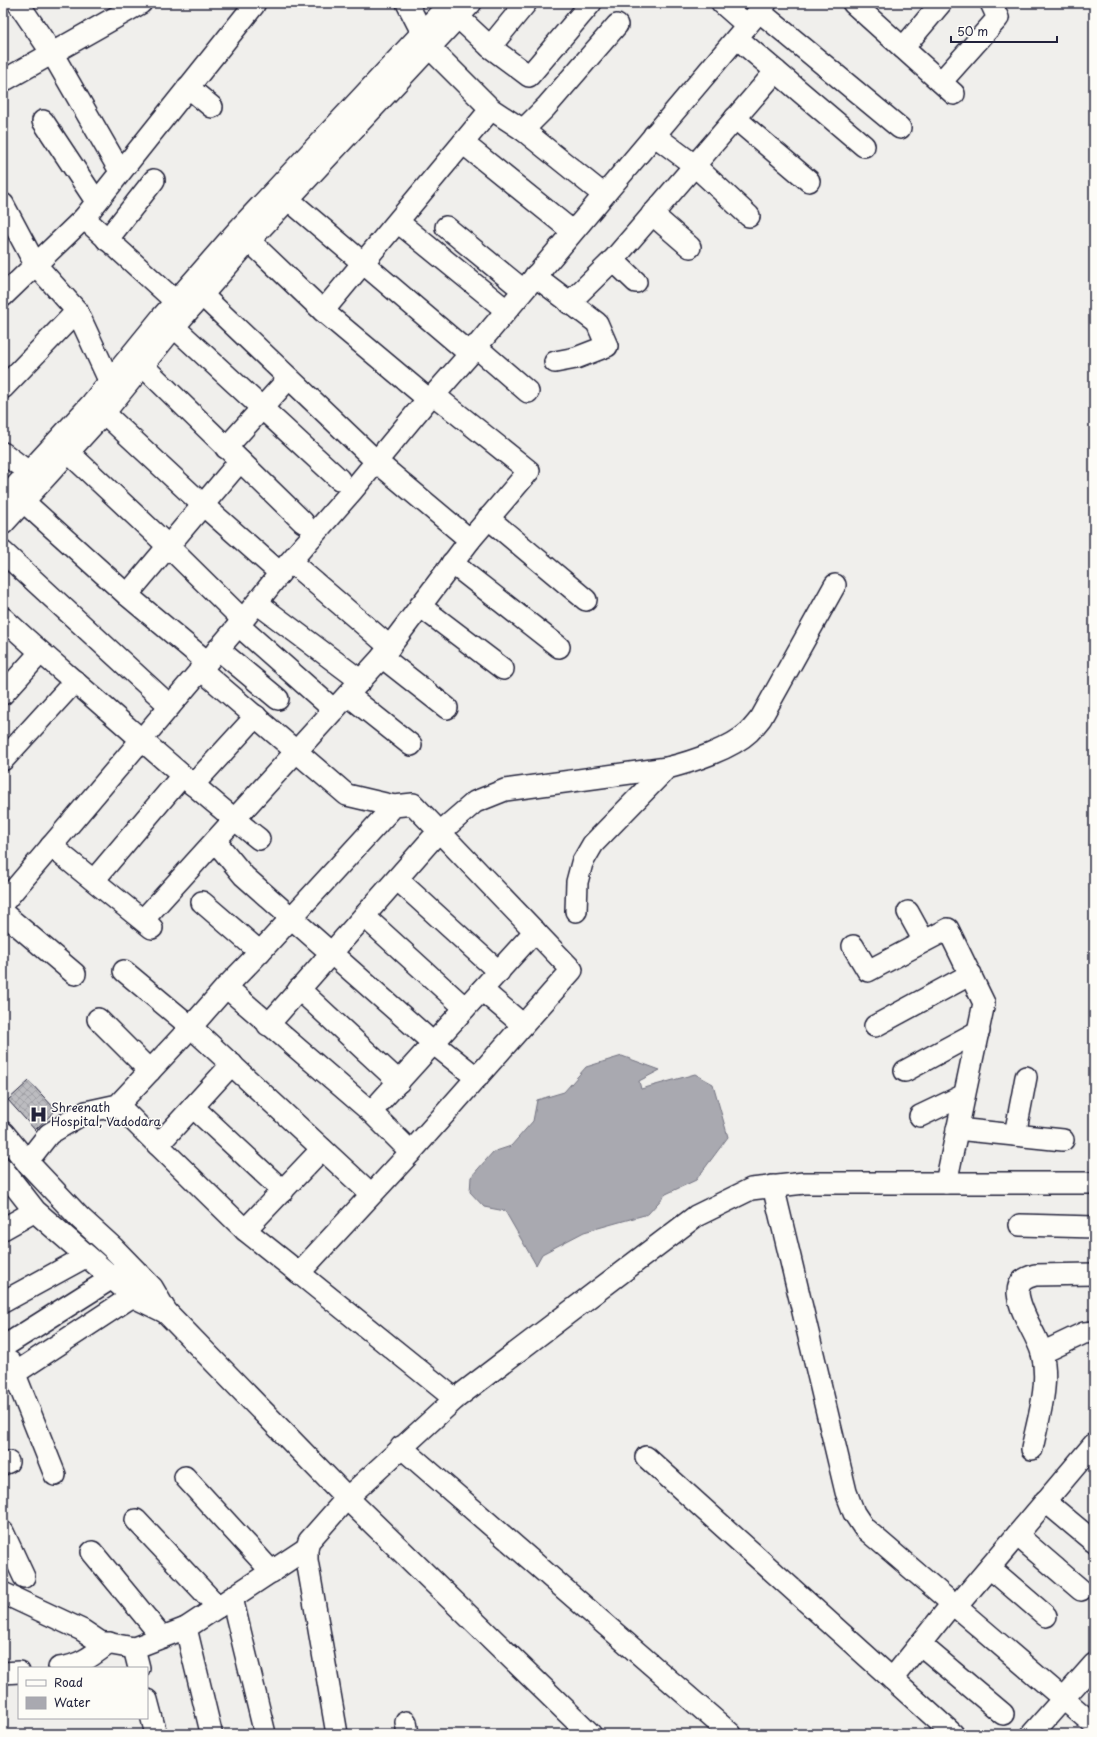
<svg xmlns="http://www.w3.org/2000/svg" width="1097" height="1737" font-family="'Playpen Sans',sans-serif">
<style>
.water{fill:#a9a9b0;stroke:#737381}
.building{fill:url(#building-cross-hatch);stroke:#22223b}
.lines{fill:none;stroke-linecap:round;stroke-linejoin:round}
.minor-casing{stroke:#22223b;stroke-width:24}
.major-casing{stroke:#22223b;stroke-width:25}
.minor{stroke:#fdfcf7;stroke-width:21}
.major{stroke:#fdfcf7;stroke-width:22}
.labels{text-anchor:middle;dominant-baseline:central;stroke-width:3;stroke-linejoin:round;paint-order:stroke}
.poi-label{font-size:12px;fill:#22223b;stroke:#fdfcf7;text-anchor:start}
</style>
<defs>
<pattern id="building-cross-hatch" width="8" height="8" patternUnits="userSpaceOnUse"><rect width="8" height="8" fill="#bcbcc0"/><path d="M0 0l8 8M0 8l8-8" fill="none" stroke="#a1a1a6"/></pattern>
</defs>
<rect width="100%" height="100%" fill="#f0efec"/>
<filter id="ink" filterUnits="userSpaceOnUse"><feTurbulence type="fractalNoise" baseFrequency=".025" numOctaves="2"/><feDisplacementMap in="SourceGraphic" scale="8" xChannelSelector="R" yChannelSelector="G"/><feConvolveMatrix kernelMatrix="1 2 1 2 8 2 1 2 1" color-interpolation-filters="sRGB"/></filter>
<g filter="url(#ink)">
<polygon class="water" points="622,1056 660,1070 639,1081 641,1089 695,1074 713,1084 728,1137 696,1180 666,1194 648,1214 584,1232 542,1254 536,1265 505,1211 484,1207 470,1192 471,1177 493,1152 511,1146 533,1121 537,1100 564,1092 586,1067"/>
<polygon class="building" points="29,1081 56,1110 35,1130 8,1100"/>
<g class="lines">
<defs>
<g id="minor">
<polyline points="18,3 52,53 120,171"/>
<polyline points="407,3 430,48 491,109 523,130 604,195"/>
<polyline points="722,3 747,25"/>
<polyline points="853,3 954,94"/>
<polyline points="759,11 900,128"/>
<polyline points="458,17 490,47 529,76 591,3"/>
<polyline points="737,38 864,146"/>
<polyline points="490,47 526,3"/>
<polyline points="903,48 941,3"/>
<polyline points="3,81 141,3"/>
<polyline points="941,82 998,18 991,3"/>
<polyline points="188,87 212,107"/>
<polyline points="735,118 809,181"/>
<polyline points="43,121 96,201"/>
<polyline points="523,130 546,107 617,25"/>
<polyline points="654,135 694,165 749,216"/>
<polyline points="463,143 572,231"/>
<polyline points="289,200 470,354"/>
<polyline points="3,204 35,264 77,311 115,393"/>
<polyline points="652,214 690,247"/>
<polyline points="84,218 185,310"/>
<polyline points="398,222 506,310"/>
<polyline points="446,227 523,290"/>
<polyline points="240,232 323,311 428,399"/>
<polyline points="107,240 154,180"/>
<polyline points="613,260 636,282"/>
<polyline points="535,276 597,323 607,346 576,358 555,362"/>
<polyline points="202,295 377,462 470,540"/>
<polyline points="3,296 84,218 254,5 254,3"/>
<polyline points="569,303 613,260 776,71"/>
<polyline points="323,311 491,109"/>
<polyline points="174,327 339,479"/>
<polyline points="475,346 528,392"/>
<polyline points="143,366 303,522"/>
<polyline points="3,388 77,311"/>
<polyline points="104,413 203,505 280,573"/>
<polyline points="226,448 289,378"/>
<polyline points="68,452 168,546 243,620"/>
<polyline points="3,453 39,480"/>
<polyline points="3,500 92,403 162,317 238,230 450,3"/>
<polyline points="23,501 127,595 207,662"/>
<polyline points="488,518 586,600"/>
<polyline points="3,524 104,413 174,327 249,241 471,3"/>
<polyline points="3,552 170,706"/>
<polyline points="291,562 390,647"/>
<polyline points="452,563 559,647"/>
<polyline points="127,595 240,461"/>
<polyline points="257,603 361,681"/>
<polyline points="420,606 503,669"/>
<path d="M3 618C38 651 75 681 111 713 160 756 208 799 259 839"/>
<polyline points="238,625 334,710"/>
<polyline points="218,649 278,699"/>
<polyline points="382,657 447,708"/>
<polyline points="200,669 347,795 394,806"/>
<polyline points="3,694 40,653"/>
<polyline points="348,695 411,745"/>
<polyline points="3,760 75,681"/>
<polyline points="193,785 256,716"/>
<polyline points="215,841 244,876 433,1043 477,1078"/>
<polyline points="51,846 152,928"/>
<polyline points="397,879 499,972"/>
<polyline points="94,880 182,776"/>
<polyline points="202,902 260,952"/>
<polyline points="3,903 243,620 280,573 352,491 428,399 434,395 470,354 766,3"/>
<polyline points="576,911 577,882 582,863 593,844 667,768"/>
<polyline points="908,912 924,941"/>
<polyline points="3,913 75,974"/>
<polyline points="364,916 465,1008"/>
<polyline points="143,920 382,657 470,540 529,471 434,395"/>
<polyline points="853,946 868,971 948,929 984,1003 946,1183"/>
<polyline points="124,971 191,1027 371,1194"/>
<polyline points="226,987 371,1112 411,1152"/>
<polyline points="299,989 399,1082"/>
<polyline points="482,990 523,1025"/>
<polyline points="98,1019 150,1071"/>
<path d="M268 1025 431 840 475 802 505 790 667 768C691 762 731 749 749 732 753 728 757 723 761 718L835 585"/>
<polyline points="875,1026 971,974"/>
<polyline points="905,1071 979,1031"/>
<polyline points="118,1105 158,1145 232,1064"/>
<polyline points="193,1107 283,1191"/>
<polyline points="371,1112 535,931"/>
<polyline points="920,1116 964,1095"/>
<polyline points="957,1129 1063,1140"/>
<polyline points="1015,1135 1026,1077"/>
<polyline points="158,1145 245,1230 299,1273"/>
<polyline points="27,1162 49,1134 86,1112 118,1105 191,1027 226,987 260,952 394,806 413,804 572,970 411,1152 299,1273 455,1399"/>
<polyline points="773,1186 846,1492 854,1513 864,1528 1094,1725"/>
<polyline points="1020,1225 1094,1227"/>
<polyline points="3,1229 35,1211"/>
<polyline points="245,1230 322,1149"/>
<polyline points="3,1302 87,1256"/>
<polyline points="3,1347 112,1278 125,1268"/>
<polyline points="1042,1353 1084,1333 1094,1332"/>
<polyline points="10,1362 55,1475"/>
<polyline points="3,1381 148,1286"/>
<polyline points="401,1447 731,1734"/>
<path d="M1032 1449C1038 1419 1050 1384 1042 1353 1036 1333 1020 1314 1018 1293 1018 1281 1025 1278 1035 1275L1094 1274"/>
<polyline points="646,1457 953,1734"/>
<polyline points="3,1464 8,1462"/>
<polyline points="185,1477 272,1572"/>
<polyline points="1045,1501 1094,1542"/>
<polyline points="136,1520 218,1607"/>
<polyline points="3,1532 24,1577"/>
<polyline points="1017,1535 1081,1590"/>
<polyline points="92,1552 162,1637"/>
<polyline points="990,1568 1046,1616"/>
<polyline points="3,1593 82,1630 100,1642 134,1648 186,1628 307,1548"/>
<polyline points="232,1598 265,1734"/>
<polyline points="956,1607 1094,1444"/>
<polyline points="186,1628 211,1732"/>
<polyline points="920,1644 1003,1714"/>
<polyline points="134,1648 139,1668"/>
<path d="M59 1668C80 1666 93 1655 109 1643"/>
<polyline points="3,1673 19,1672"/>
<polyline points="892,1679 952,1604"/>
<polyline points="147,1700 156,1734"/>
<polyline points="406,1722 408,1734"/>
<polyline points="337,1734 307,1560 307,1548 309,1541 347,1498 455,1399 696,1216 751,1189 804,1183 1094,1183"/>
<polyline points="1032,1734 1094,1664"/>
</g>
<g id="major">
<polyline points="3,1133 27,1162 80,1218 113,1248 152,1288 166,1312 347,1498 590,1734"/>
<polyline points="3,1170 35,1211 133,1296 166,1312"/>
</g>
</defs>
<use href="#minor" class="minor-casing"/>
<use href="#major" class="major-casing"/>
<use href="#minor" class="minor"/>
<use href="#major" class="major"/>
</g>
</g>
<defs>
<symbol id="hospital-bare" viewBox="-9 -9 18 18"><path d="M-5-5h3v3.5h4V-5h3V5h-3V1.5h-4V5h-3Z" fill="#22223b" stroke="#fdfcf7" stroke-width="2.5" paint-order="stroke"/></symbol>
</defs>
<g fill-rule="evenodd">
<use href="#hospital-bare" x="26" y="1102" width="25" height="25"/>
</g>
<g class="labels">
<g class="poi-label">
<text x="51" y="1107">Shreenath<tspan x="51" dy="14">Hospital, Vadodara</tspan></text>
</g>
</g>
<rect width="1097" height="1737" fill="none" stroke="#fdfcf7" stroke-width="16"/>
<rect x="8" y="8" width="1081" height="1721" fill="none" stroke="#22223b" stroke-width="1.5" filter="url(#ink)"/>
<rect x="18" y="1667" width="130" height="52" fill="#fdfcf7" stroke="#a5a5ac"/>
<rect x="26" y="1680" width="20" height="6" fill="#fdfcf7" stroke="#a5a5ac"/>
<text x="54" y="1687" font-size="12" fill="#22223b">Road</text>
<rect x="26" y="1697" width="20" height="12" fill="#a9a9b0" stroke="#a5a5ac"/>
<text x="54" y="1707" font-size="12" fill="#22223b">Water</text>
<path d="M951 36v6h106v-6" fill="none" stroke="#22223b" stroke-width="2"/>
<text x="957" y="36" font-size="12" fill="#22223b" stroke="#fdfcf7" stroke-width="3" paint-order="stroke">50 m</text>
</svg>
